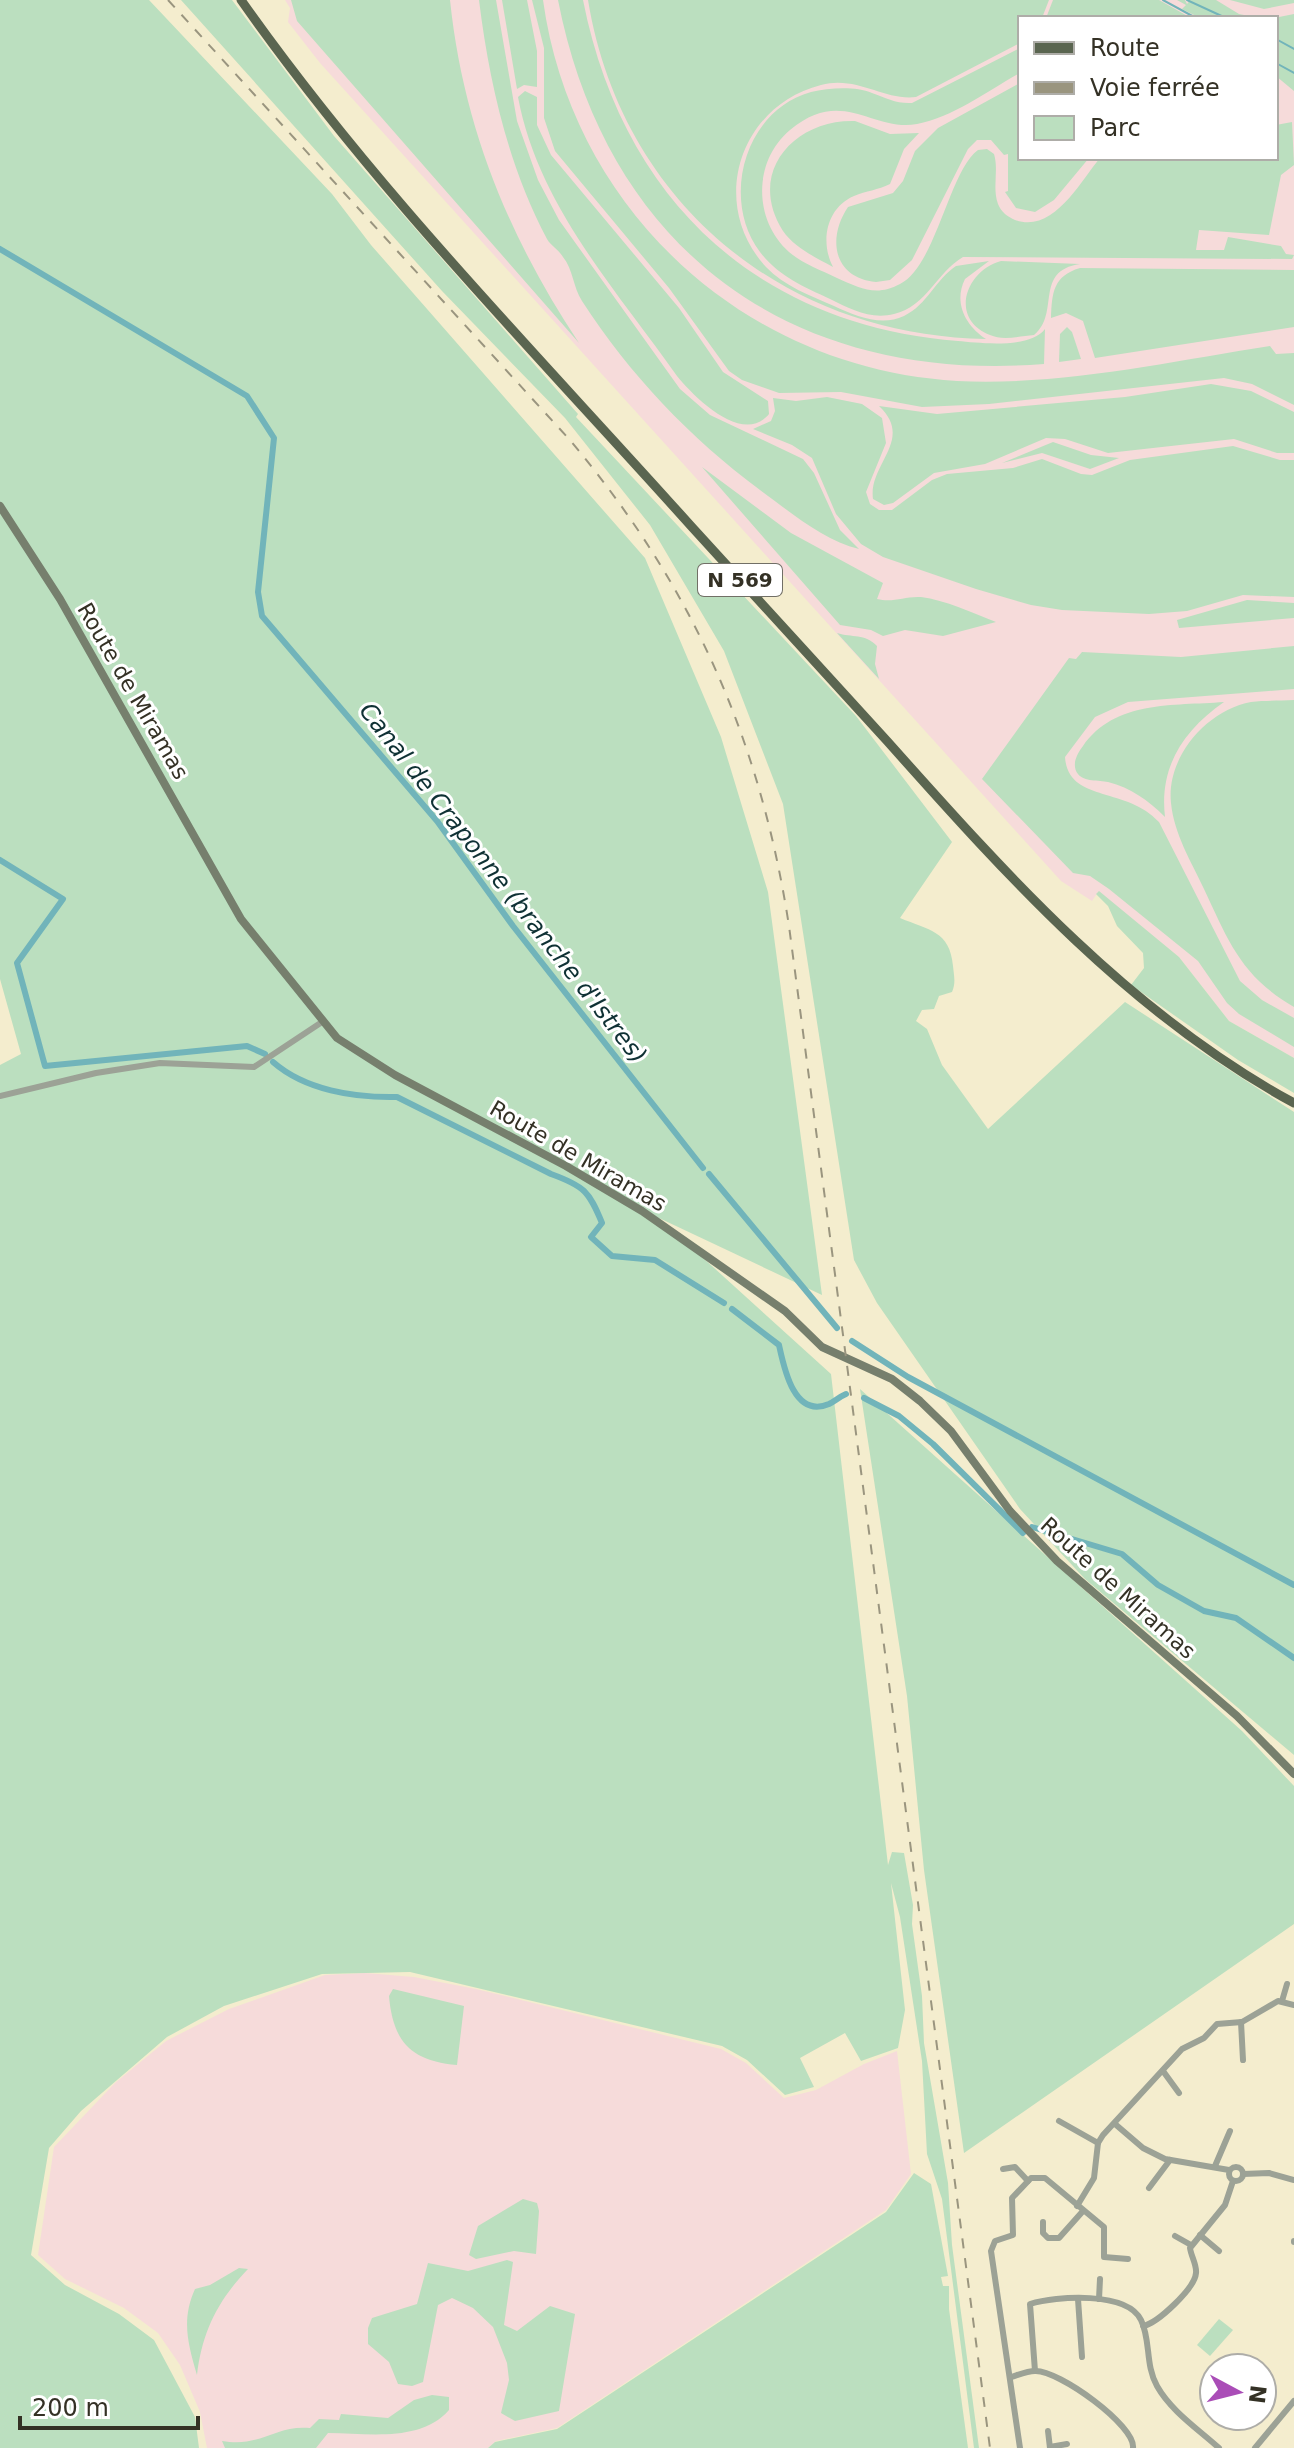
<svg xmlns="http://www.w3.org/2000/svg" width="1294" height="2448" font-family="'DejaVu Sans',sans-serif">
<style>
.industrial{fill:#f6dbda;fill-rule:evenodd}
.green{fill:#bbdfbf}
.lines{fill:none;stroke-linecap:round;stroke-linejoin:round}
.stream{stroke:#71b4ba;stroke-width:2}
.canal{stroke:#71b4ba;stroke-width:6}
.minor{stroke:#9ca296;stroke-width:6}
.secondary{stroke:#767f6d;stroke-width:8}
.primary{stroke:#5a6550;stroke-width:9}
.rail{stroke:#9a957f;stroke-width:2;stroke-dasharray:10 10;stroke-linecap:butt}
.labels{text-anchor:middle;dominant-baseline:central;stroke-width:6;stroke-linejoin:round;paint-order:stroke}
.shield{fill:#fff;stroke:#716f66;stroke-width:2}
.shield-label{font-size:20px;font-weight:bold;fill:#343125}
.street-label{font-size:22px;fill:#343125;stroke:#fff}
.water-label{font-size:24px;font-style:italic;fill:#0f3134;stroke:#fff}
</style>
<rect width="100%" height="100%" fill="#f4edce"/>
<g class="industrial">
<path d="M285 0H1294V1058L1229 1021 1179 957 1098 892 1092 901 1061 881 320 63 288 22 290 8ZM1020 18H1276V158H1020Z"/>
<polygon points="365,1973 414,1977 476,1989 721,2049 746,2063 784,2098 816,2090 864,2064 897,2051 911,2174 886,2210 557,2428 496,2441 488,2448 207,2448 200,2412 180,2365 158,2333 124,2308 65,2279 38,2255 54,2147 115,2083 166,2041 229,2009 325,1975"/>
</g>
<g class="green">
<polygon points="0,0 149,0 332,194 371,245 645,558 721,737 768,892 822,1295 659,1218 831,1374 888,1865 892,1852 904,1853 913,1905 912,1924 922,1996 924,2043 948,2183 952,2245 979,2448 974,2448 942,2199 927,2154 922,2061 900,1917 891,1883 905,2010 898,2048 861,2061 845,2033 800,2058 814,2087 785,2095 747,2060 722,2046 410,1972 322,1974 224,2006 167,2037 81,2111 49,2148 31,2255 65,2285 119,2314 154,2340 195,2417 199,2448 0,2448 0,1065 21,1054 0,979"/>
<path d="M181 0H232L334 136 578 414 576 417 856 716 952 842 900 918C929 930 950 931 953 966 954 976 956 983 952 992L939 996 934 1009 922 1010 916 1021 927 1029 942 1065 988 1129 1125 1002 1294 1112V1755L1085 1579 1020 1509 877 1303 854 1260 783 804 724 651 650 525 565 418 442 291Z"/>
<path d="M291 0H450C463 126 509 238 579 343L297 21Z"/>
<path d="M479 0H496L517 121 538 180 559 220 680 389 710 415 803 459 814 473 840 530 859 549C824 541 789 511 760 490 690 438 630 375 582 301 573 287 573 269 563 257 559 250 551 246 547 239 508 166 489 81 479 0Z"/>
<polygon points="502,0 527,0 537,51 537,87 524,85 517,89"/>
<path d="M532 0H543C572 210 745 369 957 381 1061 386 1167 362 1270 346L1276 354 1294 353V405L1252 384 1224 378 989 404 922 407 841 392 779 393 742 380 729 371 669 288 555 151 544 118V48Z"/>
<path d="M558 0H583C622 197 755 325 958 341 980 343 1030 349 1045 329L1044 364C791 384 607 250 558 0Z"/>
<path d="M588 0H1049L1042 18H1020V43L916 97C884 101 857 75 821 85 739 106 708 204 766 267 784 286 811 296 834 306 856 316 881 327 904 316 928 304 935 280 956 266L989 261 965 279C953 303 966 326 986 339 783 336 621 201 588 0Z"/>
<polygon points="1053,0 1159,0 1191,18 1046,18"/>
<polygon points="1177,0 1185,0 1187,4 1190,0 1216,0 1239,14 1259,18 1200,18 1182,9 1186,5"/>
<polygon points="1230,0 1294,0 1294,3 1264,9"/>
<polygon points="1294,14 1294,91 1276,76 1274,18"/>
<path d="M1020 48V73C989 90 952 118 917 124 872 132 842 86 790 130 753 161 753 220 789 252 803 264 821 270 837 278 860 288 876 297 900 284 936 266 949 171 978 150L987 149 994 154C999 170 992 188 998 204 1001 212 1008 217 1015 220 1053 234 1080 182 1100 158H1276V125L1292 122 1294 165 1281 175 1269 235 1199 230 1196 250H1224L1228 237 1281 246 1286 254 1294 255 1292 259 963 257C936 273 927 306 894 314 871 320 850 309 830 299 804 287 778 276 760 252 720 199 745 110 811 92 829 88 855 86 872 93 886 98 897 104 912 103Z"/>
<path d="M1020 83V158H1089L1054 200 1035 212 1016 208 1005 192 1008 191V154L1004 155 991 140H977L968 149 912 260 890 280 876 282C833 278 827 238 848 207L893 193 903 181 915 151 938 128Z"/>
<path d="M525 91 537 97V125L551 155 679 308 723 372 768 401 769 414C743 446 694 397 677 376 615 288 538 205 518 97Z"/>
<path d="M855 121 890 134 919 133 904 149 890 184C878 190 866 191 854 196 826 208 820 242 833 267 815 257 795 248 783 231 746 173 794 119 855 121Z"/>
<path d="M1001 261 1080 264C1033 271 1061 313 1034 335 1020 336 1003 341 990 335 949 319 965 271 1001 261Z"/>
<path d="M1080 268 1294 270V327L1095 358 1083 321 1066 313 1051 318C1052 293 1053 276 1080 268Z"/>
<polygon points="1067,327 1072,332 1081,359 1059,362 1060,334"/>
<path d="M1211 384 1251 391 1294 412V453H1277L1234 439 1108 453 1065 439 1046 438 985 464 934 473 893 503 884 505 873 499C868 464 915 440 879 406L937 414 1125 397Z"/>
<polygon points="827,397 862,404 882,418 886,443 866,492 870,504 879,510 892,510 932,480 947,474 1013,468 1042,459 1081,474 1092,475 1130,460 1233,446 1280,460 1294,460 1294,597 1243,595 1187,611 1149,614 1062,610 1031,605 976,589 883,557 861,544 836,514 812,458 792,445 753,429 771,421 775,411 773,398 796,401"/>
<polygon points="1053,442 1091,455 1119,458 1090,469 1042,453 1002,463"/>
<path d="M702 467 791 533 883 583 877 599C894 603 904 596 921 597 945 600 973 613 996 622L943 636 905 630 883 636 871 630 840 625Z"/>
<polygon points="1247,600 1294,603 1294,618 1179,628 1177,620"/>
<path d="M837 633C852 638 865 633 877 646L875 664 879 679Z"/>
<path d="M1294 646V689L1128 702 1095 717 1065 757C1068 803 1126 786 1159 822L1240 981 1262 1000 1294 1018V1047L1239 1014 1227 1003 1198 961 1109 889 1090 876 1073 873 982 779 1069 658 1076 659 1082 652 1181 657Z"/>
<path d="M1294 700V1007C1241 976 1229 942 1204 889 1191 861 1174 834 1171 803 1166 757 1207 710 1251 702 1265 700 1280 701 1294 700Z"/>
<path d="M1224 702C1184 730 1159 766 1165 817 1148 800 1131 788 1108 782 1099 780 1084 782 1078 774 1071 765 1077 754 1083 746 1115 700 1173 706 1224 702Z"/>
<polygon points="1099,891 1179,957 1229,1021 1294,1058 1294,1093 1238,1060 1131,985 1144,968 1143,953 1117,926 1108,906 1096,894"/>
<polygon points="860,1389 1242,1731 1294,1786 1294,1924 964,2153 924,1870 907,1696"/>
<path d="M393 1989 464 2006 457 2065C411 2061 393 2042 389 1996Z"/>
<polygon points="914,2173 931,2184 948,2276 941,2277 943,2286 949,2286 949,2309 968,2448 488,2448 495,2442 557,2429 886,2212"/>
<polygon points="523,2199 537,2203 539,2211 536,2254 514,2251 476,2259 469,2255 478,2226"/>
<polygon points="507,2260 513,2262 504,2325 517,2331 550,2306 575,2314 559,2411 515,2421 501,2413 509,2380 507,2363 493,2327 473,2308 452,2298 438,2305 423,2382 412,2386 398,2384 389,2362 368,2344 368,2328 372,2318 417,2304 428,2263 468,2271"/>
<path d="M239 2268 248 2269C218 2300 202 2332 197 2375 188 2344 181 2320 195 2289L210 2285Z"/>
<polygon points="1219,2319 1233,2330 1210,2356 1197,2345"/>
<path d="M432 2395 449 2397V2410C420 2443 367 2433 328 2433L316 2448H225L222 2441C261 2448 274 2425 310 2428L319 2419 339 2420 341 2414 388 2418 414 2400Z"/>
</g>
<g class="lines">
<g class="stream">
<polyline points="1163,0 1196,18"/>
<polyline points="1187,0 1226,18"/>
<polyline points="1276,39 1294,49"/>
<polyline points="1276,63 1294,73"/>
</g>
<g class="canal">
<polyline points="0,249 247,396 274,438 258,592 262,616 437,821 513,926 703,1168"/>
<polyline points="0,860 63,899 17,963 45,1066 247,1046 265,1054"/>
<path d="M273 1062C305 1090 354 1098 397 1097L551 1174C584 1186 589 1191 602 1223L591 1237 612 1256 655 1260 724 1303"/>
<polyline points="709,1174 837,1328"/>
<path d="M732 1309 779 1345C784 1368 794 1419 829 1404 835 1401 839 1397 846 1394"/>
<polyline points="852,1341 908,1377 1294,1585"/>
<polyline points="864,1398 899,1416 933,1444 1023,1533"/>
<polyline points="1032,1527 1122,1554 1158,1585 1204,1611 1236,1618 1294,1658"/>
</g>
<g class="minor">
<polyline points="0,1096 96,1073 160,1063 254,1067 322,1022"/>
<polyline points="1282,2001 1287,1984"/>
<polyline points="1241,2022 1243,2060"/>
<polyline points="1163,2071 1179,2093"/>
<polyline points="1059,2121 1098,2143"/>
<polyline points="1115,2124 1143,2148 1165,2159 1229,2170"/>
<polyline points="1215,2166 1230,2131"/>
<circle cx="1236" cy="2174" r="7"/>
<polyline points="1003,2169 1015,2167 1028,2181"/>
<polyline points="1243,2174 1269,2173 1294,2180"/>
<polyline points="1149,2188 1170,2160"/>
<polyline points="1077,2206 1094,2178 1098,2143 1103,2135 1182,2049 1204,2038 1217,2024 1242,2022 1278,2001 1294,2005"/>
<polyline points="1043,2222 1043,2233 1048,2238 1059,2238 1083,2211"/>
<polyline points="1200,2235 1219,2251"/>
<polyline points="1175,2236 1191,2245"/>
<polyline points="1294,2241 1294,2242"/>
<polyline points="1078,2299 1082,2357"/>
<polyline points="1099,2299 1100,2279"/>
<path d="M1143 2326C1158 2323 1195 2288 1196 2273 1197 2265 1191 2256 1190 2248L1225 2205 1233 2181"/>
<path d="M1035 2371 1030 2304C1056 2296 1127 2291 1141 2320 1151 2340 1145 2365 1157 2386 1171 2411 1198 2429 1219 2448"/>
<path d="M1011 2377C1018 2375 1027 2371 1035 2371 1059 2370 1136 2426 1133 2448"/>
<polyline points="1048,2431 1050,2448"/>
<polyline points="1050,2447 1067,2444"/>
<polyline points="1020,2448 991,2251 995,2241 1013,2235 1012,2198 1031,2178 1045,2178 1104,2227 1104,2257 1128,2259"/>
<polyline points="1255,2448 1294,2401"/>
</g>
<polyline class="secondary" points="0,506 60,599 241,919 337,1038 395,1075 566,1166 642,1211 785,1311 822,1347 892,1379 920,1401 951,1431 1010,1511 1057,1561 1237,1716 1294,1774"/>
<path class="primary" d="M241 0C374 189 537 354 691 526 756 598 823 670 888 742 1009 878 1132 1015 1294 1103"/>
<path class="rail" d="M168 0 569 439C692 585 760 738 789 926L990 2448"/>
</g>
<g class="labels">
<rect class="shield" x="698" y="564" width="84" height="32" rx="6"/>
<g class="shield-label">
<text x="740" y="580">N 569</text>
</g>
<g class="street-label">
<text transform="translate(133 691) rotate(60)">Route de Miramas</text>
<text transform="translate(578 1156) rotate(30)">Route de Miramas</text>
<text transform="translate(1118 1588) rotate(42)">Route de Miramas</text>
</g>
<g class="water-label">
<text transform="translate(503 883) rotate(52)">Canal de Craponne (branche d'Istres)</text>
</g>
</g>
<rect x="1018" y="16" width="260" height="144" fill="#ffffff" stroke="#aeada8" stroke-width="2"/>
<rect x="1034" y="42" width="40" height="12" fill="#5a6550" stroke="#aeada8" stroke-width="2"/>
<text x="1090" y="56" font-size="24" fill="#343125">Route</text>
<rect x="1034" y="82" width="40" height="12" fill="#9a957f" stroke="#aeada8" stroke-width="2"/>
<text x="1090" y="96" font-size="24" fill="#343125">Voie ferrée</text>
<rect x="1034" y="116" width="40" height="24" fill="#bbdfbf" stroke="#aeada8" stroke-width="2"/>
<text x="1090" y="136" font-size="24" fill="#343125">Parc</text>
<g transform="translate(1238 2392) rotate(97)"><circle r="38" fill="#ffffff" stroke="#aeada8" stroke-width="2"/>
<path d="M0-6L14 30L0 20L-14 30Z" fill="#aa4db7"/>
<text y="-12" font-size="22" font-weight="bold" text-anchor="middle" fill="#343125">N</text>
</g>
<path d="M20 2416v12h178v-12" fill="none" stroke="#343125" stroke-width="4"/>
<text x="32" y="2416" font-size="24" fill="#343125" stroke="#ffffff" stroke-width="6" paint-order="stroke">200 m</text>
</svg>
